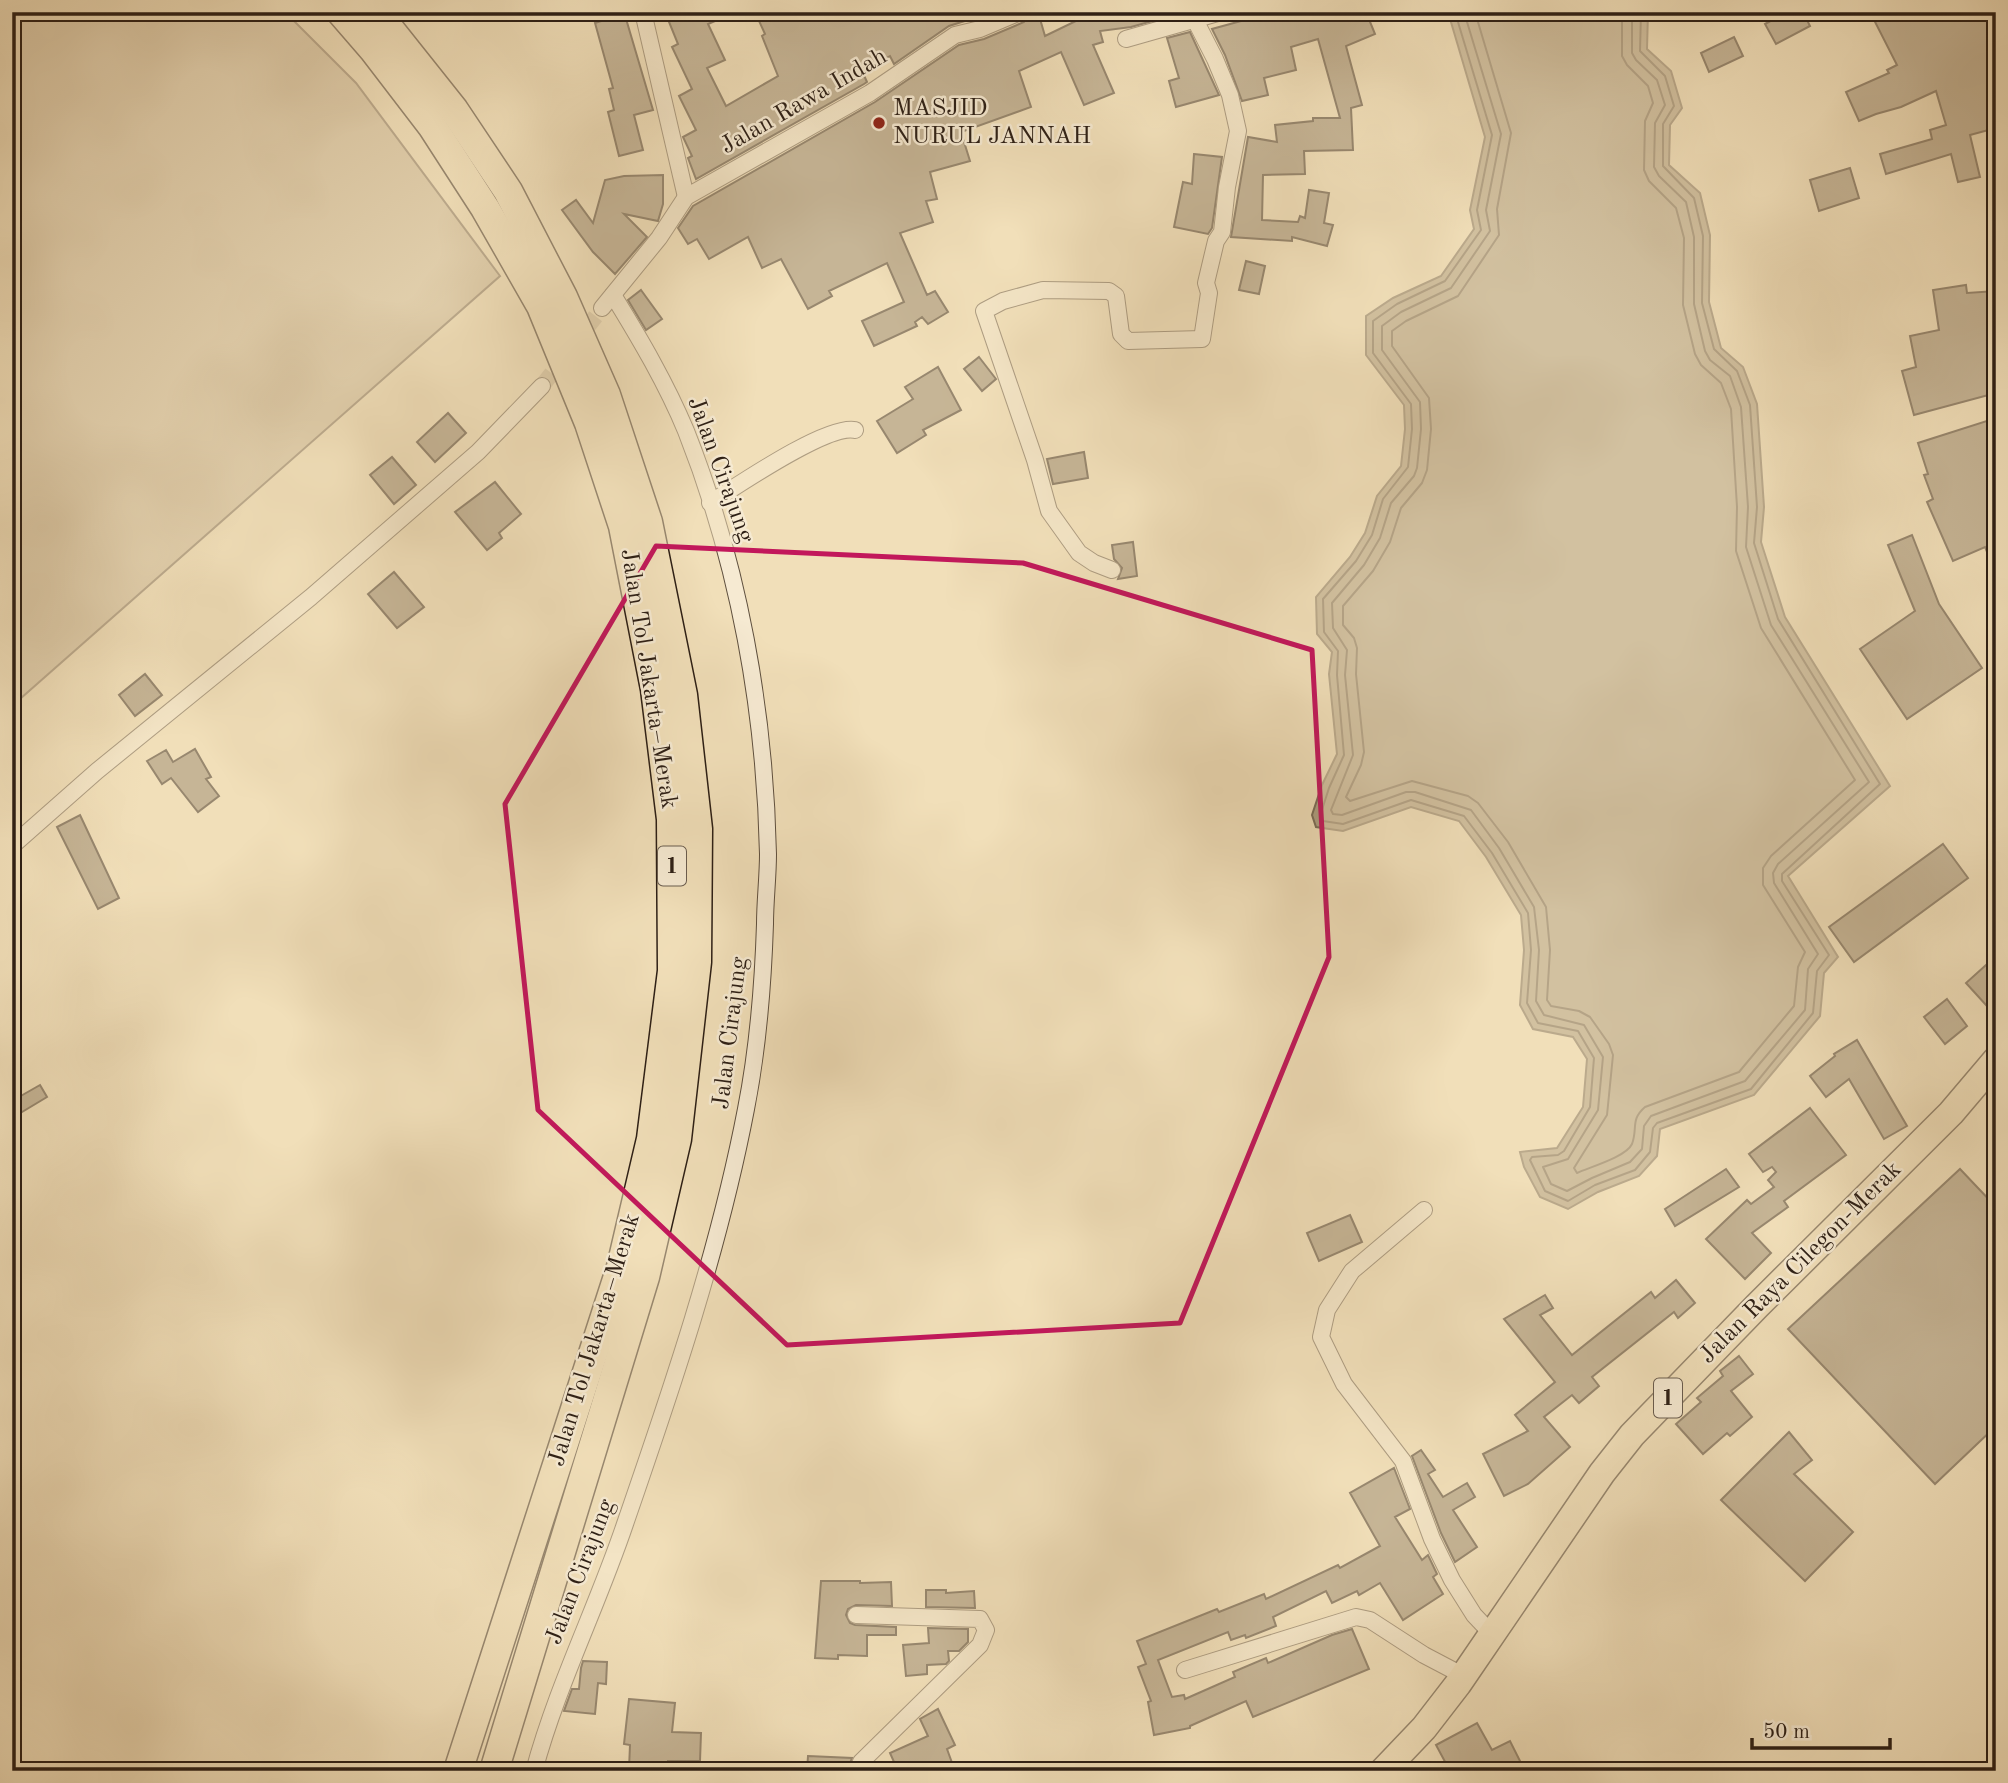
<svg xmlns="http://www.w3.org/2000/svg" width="2008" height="1783" font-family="'Old Standard TT',serif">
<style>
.green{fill:#d0be9d;stroke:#7e6e59;stroke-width:2}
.water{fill:#ae9e81;stroke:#7a6b56;stroke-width:2}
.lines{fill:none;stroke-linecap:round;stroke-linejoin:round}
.shore{stroke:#6e5e4b;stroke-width:2}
.building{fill:#93836a;stroke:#2d1f15;stroke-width:2}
.minor-tunnel{stroke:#cab998;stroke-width:16;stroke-dasharray:16 8;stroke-linecap:butt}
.minor-casing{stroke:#5e4f3e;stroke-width:18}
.trunk-casing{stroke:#2d1f15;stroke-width:29}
.motorway-casing{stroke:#2d1f15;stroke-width:31}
.minor{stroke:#f6ead2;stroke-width:16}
.trunk{stroke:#f1dfb9;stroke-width:26}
.motorway{stroke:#f1dfb9;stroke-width:28}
.marked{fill:none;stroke:#c2185b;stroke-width:5;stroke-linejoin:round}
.poi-dot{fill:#8f2418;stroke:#f6ead2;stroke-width:2.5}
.labels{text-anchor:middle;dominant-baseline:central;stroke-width:5;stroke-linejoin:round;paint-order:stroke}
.shield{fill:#f6ead2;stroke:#695c4e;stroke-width:2}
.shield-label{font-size:23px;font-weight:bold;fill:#2d1f15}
.street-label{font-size:24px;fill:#2d1f15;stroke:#f6ead2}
.poi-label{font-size:24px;fill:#2d1f15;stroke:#f6ead2;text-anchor:start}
</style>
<rect width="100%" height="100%" fill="#f1dfb9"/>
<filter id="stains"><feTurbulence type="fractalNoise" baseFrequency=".00286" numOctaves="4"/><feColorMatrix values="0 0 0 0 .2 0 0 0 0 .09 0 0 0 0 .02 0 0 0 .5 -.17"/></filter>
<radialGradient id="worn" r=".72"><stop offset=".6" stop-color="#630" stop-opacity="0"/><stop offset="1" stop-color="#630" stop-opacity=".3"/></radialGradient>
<polygon class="green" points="12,12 285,12 356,83 500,276 12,706"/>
<polygon class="water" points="1448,12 1648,12 1647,49 1671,71 1682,108 1670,125 1669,165 1700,193 1710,235 1709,302 1721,348 1743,367 1757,404 1764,507 1761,542 1785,617 1890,786 1788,876 1838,957 1824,973 1820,1016 1754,1095 1660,1129 1657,1156 1639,1176 1598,1192 1568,1209 1540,1197 1524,1167 1520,1152 1557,1148 1583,1107 1587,1059 1573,1037 1533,1029 1520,1005 1524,950 1521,915 1486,857 1459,821 1411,807 1343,831 1316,827 1312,815 1322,785 1337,754 1329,674 1332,652 1317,634 1316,597 1350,557 1365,533 1377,496 1401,466 1405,429 1404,405 1366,355 1366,316 1393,298 1441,276 1474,229 1470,210 1485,137"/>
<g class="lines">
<g class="shore">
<polyline points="1455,12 1492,135 1477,210 1481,230 1445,281 1397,304 1373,321 1373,353 1411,404 1412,429 1408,467 1383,499 1372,535 1356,561 1323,599 1324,632 1338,651 1337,675 1344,755 1329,788 1320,816 1323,821 1343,824 1411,800 1464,816 1492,853 1528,913 1531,950 1527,1003 1538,1023 1578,1031 1594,1058 1590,1107 1564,1151 1558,1155 1532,1157 1530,1160 1545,1191 1568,1201 1595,1185 1635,1170 1650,1152 1653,1128 1657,1123 1751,1089 1813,1013 1817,971 1829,955 1782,881 1782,874 1880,784 1778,619 1754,543 1757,507 1750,405 1737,371 1714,349 1702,303 1703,236 1694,198 1663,166 1663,124 1674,106 1665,76 1640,51 1641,12"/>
<polyline points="1464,12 1501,134 1486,210 1490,231 1451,288 1401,312 1382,326 1382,350 1420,402 1421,429 1417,468 1414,476 1391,503 1380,538 1364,565 1332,603 1333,628 1347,650 1345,675 1353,755 1331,810 1333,814 1342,815 1406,792 1415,792 1471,810 1499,848 1534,907 1539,950 1536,1001 1544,1015 1584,1025 1603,1057 1598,1110 1568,1159 1543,1167 1551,1184 1567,1191 1592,1178 1630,1162 1642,1149 1644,1126 1651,1116 1745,1081 1805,1010 1808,969 1818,954 1774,883 1773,873 1778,864 1869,782 1771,625 1746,547 1748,507 1741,407 1730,376 1710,360 1705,351 1694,304 1694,237 1686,202 1659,176 1654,167 1655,123 1665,105 1657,80 1636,60 1632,53 1632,12"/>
<path d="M1475 12 1511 133 1497 209 1499 235 1458 296 1406 321 1392 331V346L1429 398 1431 429 1427 470 1422 483 1401 508 1390 542 1373 571 1343 606V625L1354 638 1357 648 1356 674 1364 752 1361 765 1346 797 1350 801 1412 781 1468 796 1478 803 1508 842 1546 907 1550 950 1547 1000 1551 1006 1579 1011 1590 1017 1609 1044 1613 1055 1607 1115 1574 1168 1577 1173C1590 1167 1626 1157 1632 1144 1638 1128 1630 1120 1645 1107L1739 1072 1794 1006 1798 967 1805 952 1763 885V868L1771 856 1855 780 1761 628 1736 551 1737 507 1731 409 1721 383 1701 365 1695 354 1683 305 1684 238 1676 208 1649 181 1644 170 1645 121 1653 103 1648 86 1627 65 1622 56V12"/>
</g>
</g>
<g class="building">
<polygon points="598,12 624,12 653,110 634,115 643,150 619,156 608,112 614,110 609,89 613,88 595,23 601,21"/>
<polygon points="665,12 736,12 708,24 725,60 707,68 726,106 778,76 762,36 765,34 755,12 780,12 783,18 794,12 993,12 949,26 894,64 890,56 862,71 867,82 864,84 696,179 688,158 692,156 683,137 696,130 679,96 692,89 672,47 678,44"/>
<polygon points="1030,12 1038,12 1045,36 1076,21 1075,18 1095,12 1181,13 1131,27 1100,31 1103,42 1093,45 1114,93 1084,105 1061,52 1019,71 1031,107 961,132 970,161 930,172 937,199 926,201 933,222 900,233 927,295 935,291 948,312 928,324 922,317 915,322 917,326 874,346 862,321 904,302 887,263 829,291 832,296 808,309 781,259 762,268 748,237 709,259 697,239 688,244 678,228 693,206 875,102 959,45 984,39 1024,22"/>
<polygon points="1274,12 1366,12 1375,34 1346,46 1362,105 1351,108 1353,150 1304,151 1305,174 1263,175 1262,220 1298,222 1300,216 1305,218 1309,190 1329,193 1324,223 1333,225 1327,246 1292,237 1292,241 1231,237 1248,137 1277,142 1275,125 1313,121 1313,118 1340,118 1318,39 1291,47 1296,70 1264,78 1268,95 1242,101 1225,55 1212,29"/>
<polygon points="1787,12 1803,12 1810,26 1776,44 1765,24"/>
<polygon points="1870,12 1996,12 1996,128 1970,135 1980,177 1958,182 1951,154 1886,174 1880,154 1932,139 1930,130 1946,125 1936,91 1901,107 1876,114 1859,121 1846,92 1889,73 1887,70 1897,65"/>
<polygon points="1190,32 1219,95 1176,107 1169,81 1179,78 1167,38"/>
<polygon points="1734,37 1743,56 1709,72 1701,53"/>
<polygon points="1194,154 1222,157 1212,228 1208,234 1174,227 1183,182 1192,184"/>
<polygon points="1850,168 1859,198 1819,211 1810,180"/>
<polygon points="663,175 663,204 658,221 624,214 647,237 615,274 593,252 562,210 576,200 593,223 605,180 624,176"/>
<polygon points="1246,261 1265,266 1259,294 1239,290"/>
<polygon points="1966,285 1967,293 1996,291 1996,393 1914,415 1902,371 1916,367 1910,336 1939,330 1933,290"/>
<polygon points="641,290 662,319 646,330 628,300"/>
<polygon points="979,357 996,379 982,391 964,369"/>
<polygon points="938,367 961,410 923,430 926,435 897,453 877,421 913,399 905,387"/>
<polygon points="448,413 466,433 435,462 417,442"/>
<polygon points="1996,418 1996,473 1988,476 1996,494 1995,572 1985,547 1953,561 1927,502 1933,499 1924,475 1928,474 1918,443"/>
<polygon points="1084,452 1088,478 1053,484 1047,459"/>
<polygon points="392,457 416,485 394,504 370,475"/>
<polygon points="495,482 521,514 499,533 502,538 487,550 455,512"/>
<polygon points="1912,535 1939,604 1982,668 1907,719 1860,649 1915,611 1888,545"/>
<polygon points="1133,542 1137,576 1118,579 1122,568 1114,559 1112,545"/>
<polygon points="394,572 424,607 397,628 368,594"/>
<polygon points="145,674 162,695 135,716 119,695"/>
<polygon points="195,749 211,777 206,779 219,796 198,812 171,778 162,784 147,761 166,750 173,762"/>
<polygon points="80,815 119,898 98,909 57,827"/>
<polygon points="1943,844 1968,878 1854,962 1829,927"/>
<polygon points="1996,956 1996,1016 1966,983"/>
<polygon points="1947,999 1967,1026 1945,1044 1924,1017"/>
<polygon points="1857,1040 1907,1126 1884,1139 1849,1079 1826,1097 1810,1076 1835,1056 1834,1054"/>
<polygon points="40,1085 47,1097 12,1118 12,1101"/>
<polygon points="1810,1108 1846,1155 1784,1201 1788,1207 1752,1233 1771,1253 1745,1279 1706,1239 1747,1200 1751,1204 1774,1187 1768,1180 1776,1172 1772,1167 1763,1172 1749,1154"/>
<polygon points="1726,1169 1739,1187 1675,1226 1665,1209"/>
<polygon points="1960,1169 1996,1207 1996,1426 1935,1484 1788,1329"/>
<polygon points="1350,1215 1362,1242 1319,1261 1307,1233"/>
<polygon points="1676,1280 1695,1303 1678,1318 1674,1312 1592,1377 1599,1386 1579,1403 1572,1395 1544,1417 1570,1447 1528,1484 1504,1496 1483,1454 1528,1431 1515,1415 1555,1382 1504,1319 1545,1295 1553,1308 1540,1315 1572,1355 1651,1292 1655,1298"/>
<polygon points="1739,1356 1753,1374 1731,1391 1752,1417 1730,1436 1727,1433 1703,1454 1676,1424 1701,1402 1697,1398 1723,1376 1720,1371"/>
<polygon points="1789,1432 1812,1460 1794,1474 1853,1532 1805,1581 1721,1500"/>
<polygon points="1421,1450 1435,1470 1428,1474 1443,1497 1467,1483 1475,1497 1453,1510 1477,1547 1455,1562 1441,1533 1412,1456"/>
<polygon points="1394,1468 1410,1509 1395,1517 1422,1560 1428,1555 1437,1574 1433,1577 1443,1594 1403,1620 1380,1583 1359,1595 1357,1591 1332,1603 1326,1591 1273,1617 1276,1626 1246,1638 1245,1635 1231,1640 1228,1632 1158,1660 1172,1697 1184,1695 1185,1699 1235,1677 1233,1672 1266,1658 1268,1663 1332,1635 1352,1629 1369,1669 1253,1717 1246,1701 1190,1726 1190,1728 1154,1735 1148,1702 1151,1701 1138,1667 1146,1664 1137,1641 1217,1609 1219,1612 1264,1594 1266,1599 1338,1565 1340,1568 1380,1546 1350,1493"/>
<polygon points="821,1581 860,1581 860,1583 891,1582 892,1606 856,1605 848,1609 846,1615 850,1623 855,1625 896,1627 896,1635 867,1635 867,1656 838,1655 838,1659 815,1658"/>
<polygon points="926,1590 946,1590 946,1593 974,1591 975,1608 926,1607"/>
<polygon points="928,1628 968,1629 968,1642 959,1651 948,1651 949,1661 946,1664 927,1665 927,1674 906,1676 903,1645 929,1643"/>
<polygon points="583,1661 607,1662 606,1684 598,1683 595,1714 564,1711 572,1689 579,1689 581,1668"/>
<polygon points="629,1699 675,1703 672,1732 701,1733 700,1761 668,1761 668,1771 629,1769 630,1745 624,1744"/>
<polygon points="938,1709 955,1745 947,1749 955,1771 898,1771 890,1753 928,1736 920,1719"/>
<polygon points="1477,1723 1492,1750 1510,1741 1525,1771 1450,1771 1436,1745"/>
<polygon points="808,1756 852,1758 847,1771 807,1771"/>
</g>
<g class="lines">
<polyline class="minor-tunnel" points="542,386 602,308"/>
<defs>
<g id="minor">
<polyline points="643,12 686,197"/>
<polyline points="1126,39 1221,12"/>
<polyline points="602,308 659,238 686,197 870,93 955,35 980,29 1020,12"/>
<path d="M710 503C737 486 827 424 855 430"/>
<polyline points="1112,570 1094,563 1079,553 1049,511 1035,460 984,311 1003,301 1043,290 1109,291 1116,296 1121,334 1128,341 1202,339 1209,293 1206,283 1216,241 1222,232 1227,187 1238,131 1230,95 1215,59 1191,12"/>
<polyline points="12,846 97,771 311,597 478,452 542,386"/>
<polyline points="1424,1210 1352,1271 1327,1310 1321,1337 1344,1384 1403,1461 1432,1539 1452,1580 1474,1615 1492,1634"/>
<polyline points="856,1615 980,1619 986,1630 980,1645 861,1762 857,1771"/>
<polyline points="1185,1670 1356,1617 1370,1620 1424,1655 1464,1676"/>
<path d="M534 1771C557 1686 597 1607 625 1524 672 1388 719 1250 746 1109 758 1048 763 986 765 924 765 901 768 877 768 854 765 711 739 565 686 431 666 383 640 339 613 295"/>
</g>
<polyline id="trunk" points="1383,1771 1424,1728 1458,1684 1602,1473 1632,1435 1757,1306 1951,1113 1996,1060"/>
<g id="motorway">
<polyline points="341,12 373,49 432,126 485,208 541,306 589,423 623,526 655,689 671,819 672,971 651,1139 621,1267 458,1771"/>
<polyline points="376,12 454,110 508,191 563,297 606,395 648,522 683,695 698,829 697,962 677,1139 645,1277 494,1771"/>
</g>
</defs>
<use href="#minor" class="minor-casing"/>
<use href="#trunk" class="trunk-casing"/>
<use href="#motorway" class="motorway-casing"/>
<use href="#minor" class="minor"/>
<use href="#trunk" class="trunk"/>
<use href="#motorway" class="motorway"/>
</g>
<path d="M0 0H2008V1783H0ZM656 546 1023 563 1312 650 1329 957 1180 1323 787 1345 538 1110 505 804Z" fill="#f1dfb9" fill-opacity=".55" fill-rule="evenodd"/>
<path class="marked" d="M656 546 1023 563 1312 650 1329 957 1180 1323 787 1345 538 1110 505 804Z"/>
<circle class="poi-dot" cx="879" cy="123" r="7"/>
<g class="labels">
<g class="shield">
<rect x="658" y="846.5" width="28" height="39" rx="5"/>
<rect x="1654" y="1378.5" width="28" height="39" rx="5"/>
</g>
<g class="shield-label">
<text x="672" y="866">1</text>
<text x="1668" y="1398">1</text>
</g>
<g class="street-label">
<text transform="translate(804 102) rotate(-30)">Jalan Rawa Indah</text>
<text transform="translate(720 470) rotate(70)">Jalan Cirajung</text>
<text transform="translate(648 679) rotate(81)">Jalan Tol Jakarta–Merak</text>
<text transform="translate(731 1033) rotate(-83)">Jalan Cirajung</text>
<text transform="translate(1801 1263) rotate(-45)">Jalan Raya Cilegon-Merak</text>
<text transform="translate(595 1340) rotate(-73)">Jalan Tol Jakarta–Merak</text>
<text transform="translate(581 1572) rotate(-69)">Jalan Cirajung</text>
</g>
<g class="poi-label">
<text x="893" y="109">MASJID<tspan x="893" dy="28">NURUL JANNAH</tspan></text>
</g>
</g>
<rect width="2008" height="1783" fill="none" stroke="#f1dfb9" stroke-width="42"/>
<rect x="14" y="14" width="1980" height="1755" fill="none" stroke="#2d1f15" stroke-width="3.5"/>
<rect x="21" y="21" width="1966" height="1741" fill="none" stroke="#2d1f15" stroke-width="2"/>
<path d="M1752 1738v10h138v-10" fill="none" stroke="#2d1f15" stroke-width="3.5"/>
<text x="1763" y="1738" font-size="21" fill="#2d1f15" stroke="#f6ead2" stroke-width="5" paint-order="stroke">50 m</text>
<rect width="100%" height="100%" filter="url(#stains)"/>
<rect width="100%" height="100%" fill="url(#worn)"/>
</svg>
